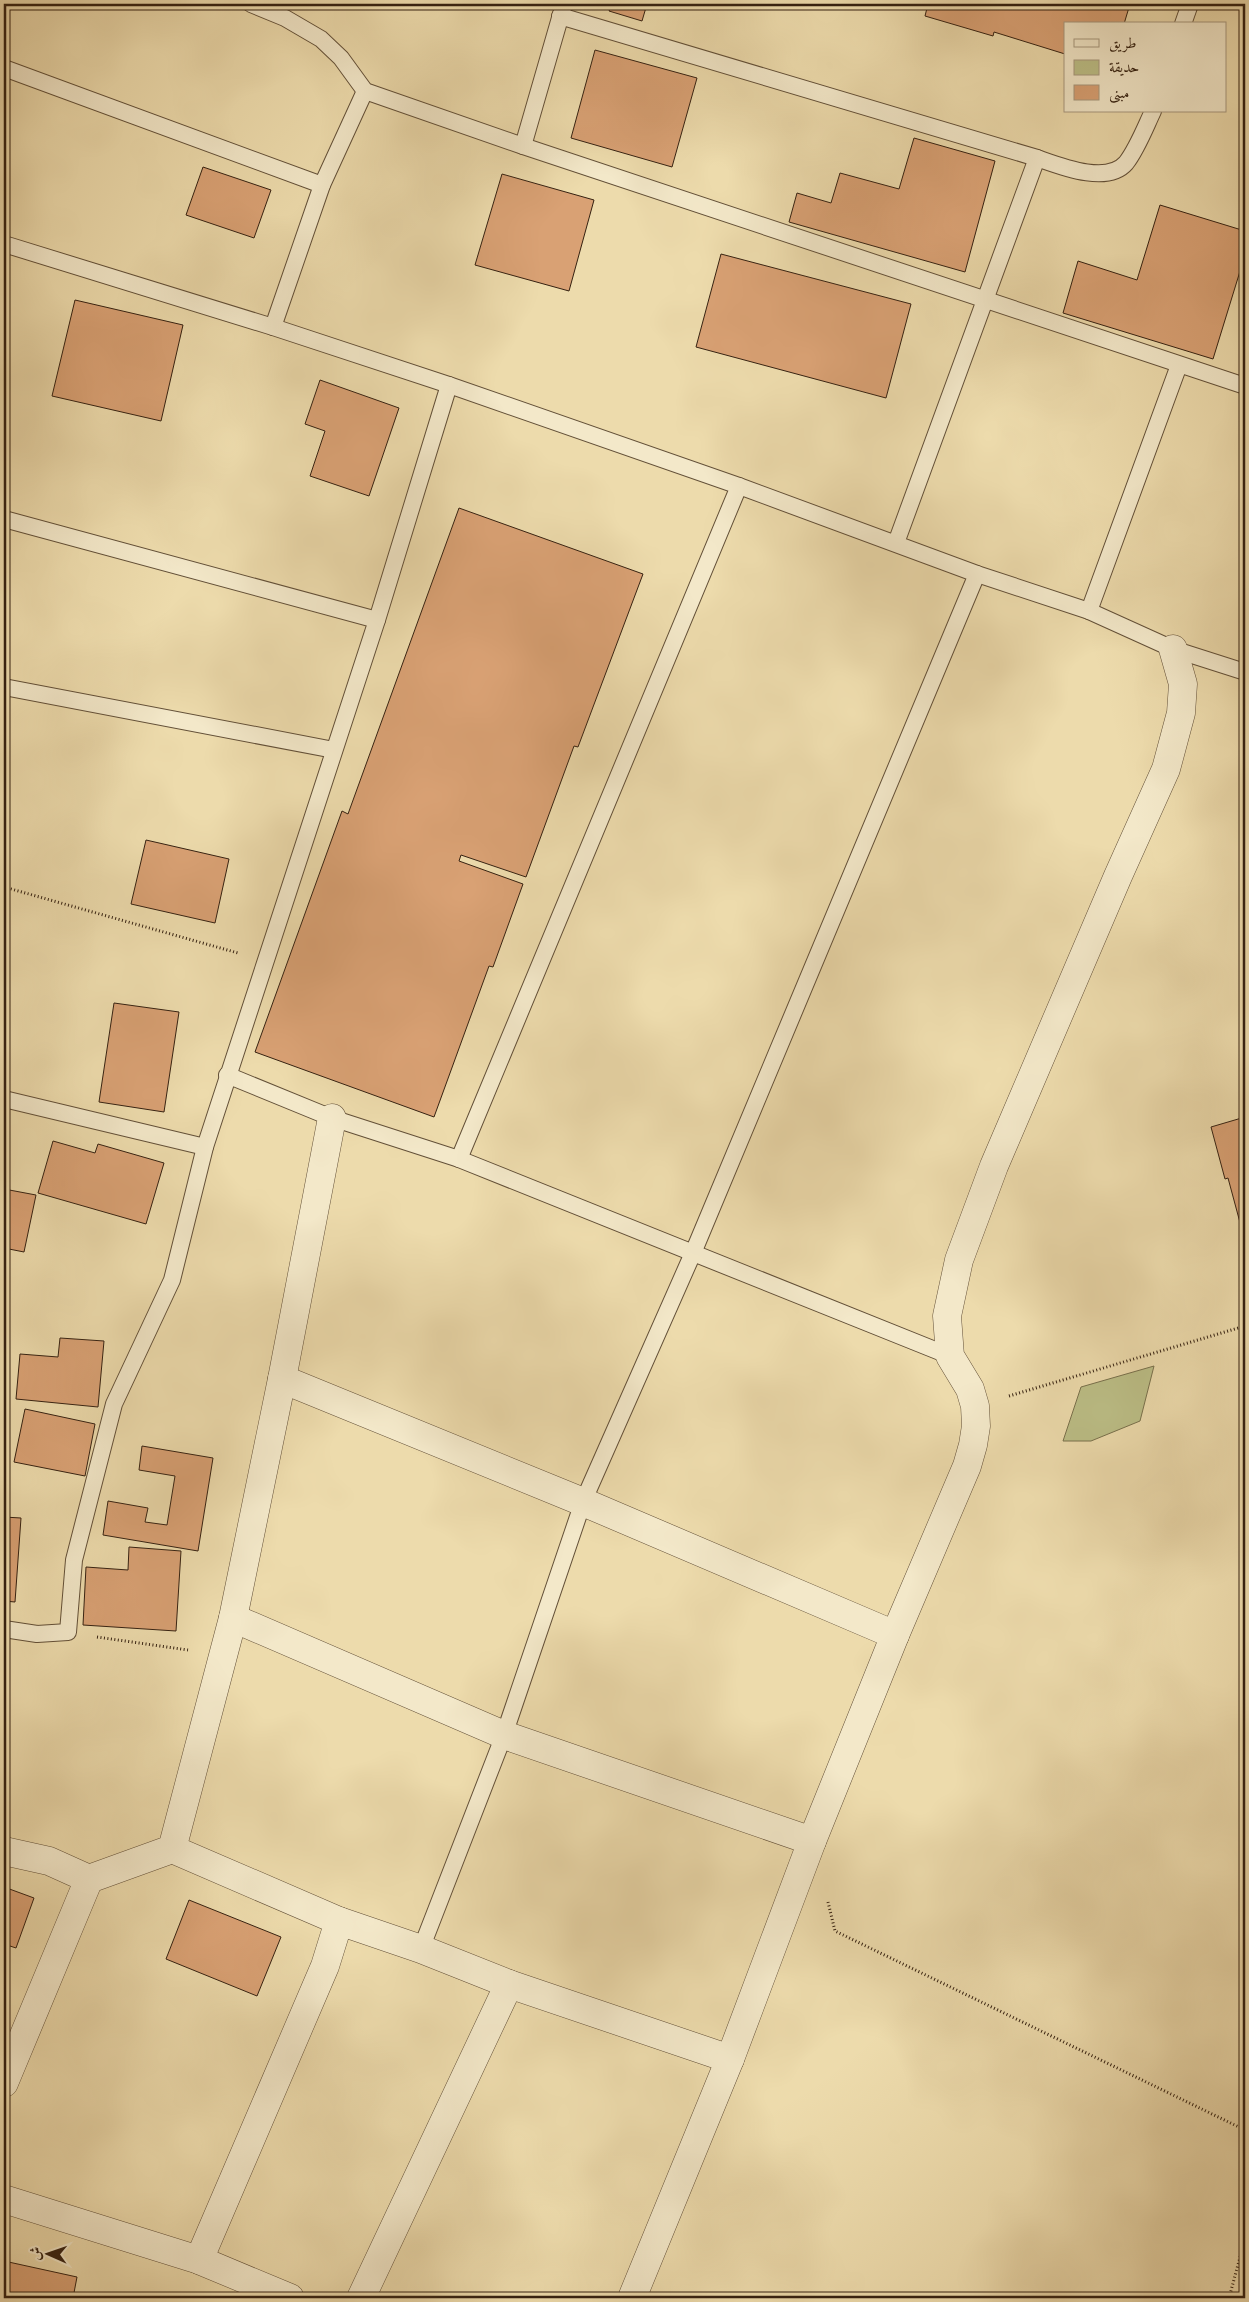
<svg xmlns="http://www.w3.org/2000/svg" width="1249" height="2302" font-family="'Libre Bodoni',Amiri,serif">
<style>
.green{fill:#bcbf87;stroke:#78704c}
.building{fill:#d9a174;stroke:#352111}
.lines{fill:none;stroke-linecap:round;stroke-linejoin:round}
.lane-casing{stroke:#635038;stroke-width:18}
.street-casing{stroke:#635038;stroke-width:29}
.path{stroke:#352111;stroke-width:3;stroke-dasharray:1 2.5;stroke-linecap:butt}
.lane{stroke:#f3e8c9;stroke-width:16}
.street{stroke:#f3e8c9;stroke-width:28}
</style>
<rect width="100%" height="100%" fill="#eddbac"/>
<filter id="stains"><feTurbulence type="fractalNoise" baseFrequency=".004" numOctaves="4"/><feColorMatrix values="0 0 0 0 .2 0 0 0 0 .09 0 0 0 0 .02 0 0 0 .5 -.17"/></filter>
<radialGradient id="worn" r=".72"><stop offset=".6" stop-color="#630" stop-opacity="0"/><stop offset="1" stop-color="#630" stop-opacity=".3"/></radialGradient>
<polygon class="green" points="1154,1366 1140,1421 1091,1441 1063,1441 1081,1387"/>
<g class="building">
<polygon points="612,4 647,4 642,21 609,11"/>
<polygon points="928,4 1130,4 1124,24 1065,24 1065,54 994,32 993,36 925,16"/>
<polygon points="595,50 697,78 672,167 571,138"/>
<polygon points="914,138 995,161 965,272 789,222 797,193 831,203 840,173 899,189"/>
<polygon points="203,167 271,190 254,238 186,215"/>
<polygon points="502,174 594,200 569,291 475,265"/>
<polygon points="1160,205 1245,231 1245,255 1213,359 1063,313 1078,261 1137,280"/>
<polygon points="721,254 911,304 886,398 696,347"/>
<polygon points="75,300 183,325 161,421 52,396"/>
<polygon points="320,380 399,408 369,496 310,476 325,431 305,424"/>
<polygon points="459,508 643,574 578,747 574,746 526,877 461,855 459,861 523,884 493,967 489,966 434,1117 255,1052 342,811 348,814"/>
<polygon points="146,840 229,859 215,923 131,904"/>
<polygon points="114,1003 179,1012 164,1112 99,1102"/>
<polygon points="1245,1117 1245,1230 1242,1230 1228,1178 1225,1179 1211,1127"/>
<polygon points="53,1141 95,1153 98,1144 164,1163 146,1224 38,1193"/>
<polygon points="4,1189 36,1195 24,1252 4,1248"/>
<polygon points="60,1338 104,1341 98,1407 16,1399 20,1354 58,1357"/>
<polygon points="25,1409 95,1424 85,1476 14,1462"/>
<polygon points="142,1446 213,1458 198,1551 103,1535 108,1501 148,1508 145,1522 167,1525 175,1476 139,1470"/>
<polygon points="4,1517 21,1518 15,1602 4,1601"/>
<polygon points="129,1547 181,1551 176,1631 83,1625 86,1567 128,1570"/>
<polygon points="4,1887 34,1898 16,1948 4,1944"/>
<polygon points="189,1900 281,1937 257,1996 166,1959"/>
<polygon points="4,2261 77,2277 73,2298 4,2298"/>
</g>
<g class="lines">
<defs>
<g id="lane">
<polyline points="251,4 285,18 321,39 341,58 365,91 523,146 1245,386"/>
<path d="M560 16 1037 158C1060 166 1107 185 1126 163 1137 149 1145 128 1153 111"/>
<polyline points="1183,24 1190,4"/>
<polyline points="4,68 322,185"/>
<polyline points="523,146 564,4"/>
<polyline points="4,244 273,327 449,385 739,486 977,574 1089,611 1173,649 1245,672"/>
<polyline points="273,327 322,185 365,91"/>
<polyline points="4,519 377,620"/>
<polyline points="896,543 1037,158"/>
<polyline points="1089,611 1179,365"/>
<polyline points="4,687 334,750"/>
<polyline points="227,1075 332,1118 459,1159 950,1356"/>
<polyline points="4,1099 205,1147"/>
<polyline points="459,1159 739,486"/>
<polyline points="4,1629 37,1634 68,1632 74,1560 114,1404 172,1280 205,1147 377,620 449,385"/>
<polyline points="421,1949 504,1735 583,1502 693,1253 977,574"/>
</g>
<g id="street">
<polyline points="282,1379 583,1502 895,1635"/>
<polyline points="233,1618 504,1735 812,1841"/>
<polyline points="172,1849 339,1921 421,1949 509,1984 730,2059"/>
<polyline points="4,1851 49,1861 89,1879 172,1849 233,1618 282,1379 332,1118"/>
<polyline points="4,2083 89,1879"/>
<polyline points="4,2199 199,2260 290,2298"/>
<polyline points="199,2260 325,1966 339,1921"/>
<polyline points="361,2298 509,1984"/>
<polyline points="632,2298 730,2059 812,1841 895,1635 967,1466 973,1445 976,1426 975,1406 970,1389 950,1356 947,1316 959,1260 994,1166 1118,876 1166,769 1181,713 1183,684 1173,649"/>
</g>
</defs>
<use href="#lane" class="lane-casing"/>
<use href="#street" class="street-casing"/>
<g class="path">
<polyline points="4,887 238,953"/>
<polyline points="1009,1396 1245,1326"/>
<polyline points="97,1637 188,1650"/>
<polyline points="828,1902 835,1931 1245,2130"/>
<polyline points="1229,2298 1245,2239"/>
</g>
<use href="#lane" class="lane"/>
<use href="#street" class="street"/>
</g>
<rect width="1249" height="2302" fill="none" stroke="#eddbac" stroke-width="20"/>
<rect x="5" y="5" width="1239" height="2292" fill="none" stroke="#352111" stroke-width="2.5"/>
<rect x="10" y="10" width="1229" height="2282" fill="none" stroke="#352111"/>
<rect x="1064" y="22" width="162" height="90" fill="#f3e8c9" stroke="#a7987f"/>
<rect x="1074" y="39" width="25" height="8" fill="#f3e8c9" stroke="#a7987f"/>
<text x="1109" y="48" font-size="15" fill="#352111">طريق</text>
<rect x="1074" y="60" width="25" height="15" fill="#bcbf87" stroke="#a7987f"/>
<text x="1109" y="72" font-size="15" fill="#352111">حديقة</text>
<rect x="1074" y="85" width="25" height="15" fill="#d9a174" stroke="#a7987f"/>
<text x="1109" y="98" font-size="15" fill="#352111">مبنى</text>
<g transform="translate(48 2254) rotate(272)" stroke="#f3e8c9" stroke-width="4" paint-order="stroke">
<path d="M0-4L9 19L0 12L-9 19Z" fill="#352111"/>
<text y="-8" font-size="14" font-weight="bold" text-anchor="middle" fill="#352111">ش</text>
</g>
<rect width="100%" height="100%" filter="url(#stains)"/>
<rect width="100%" height="100%" fill="url(#worn)"/>
</svg>
